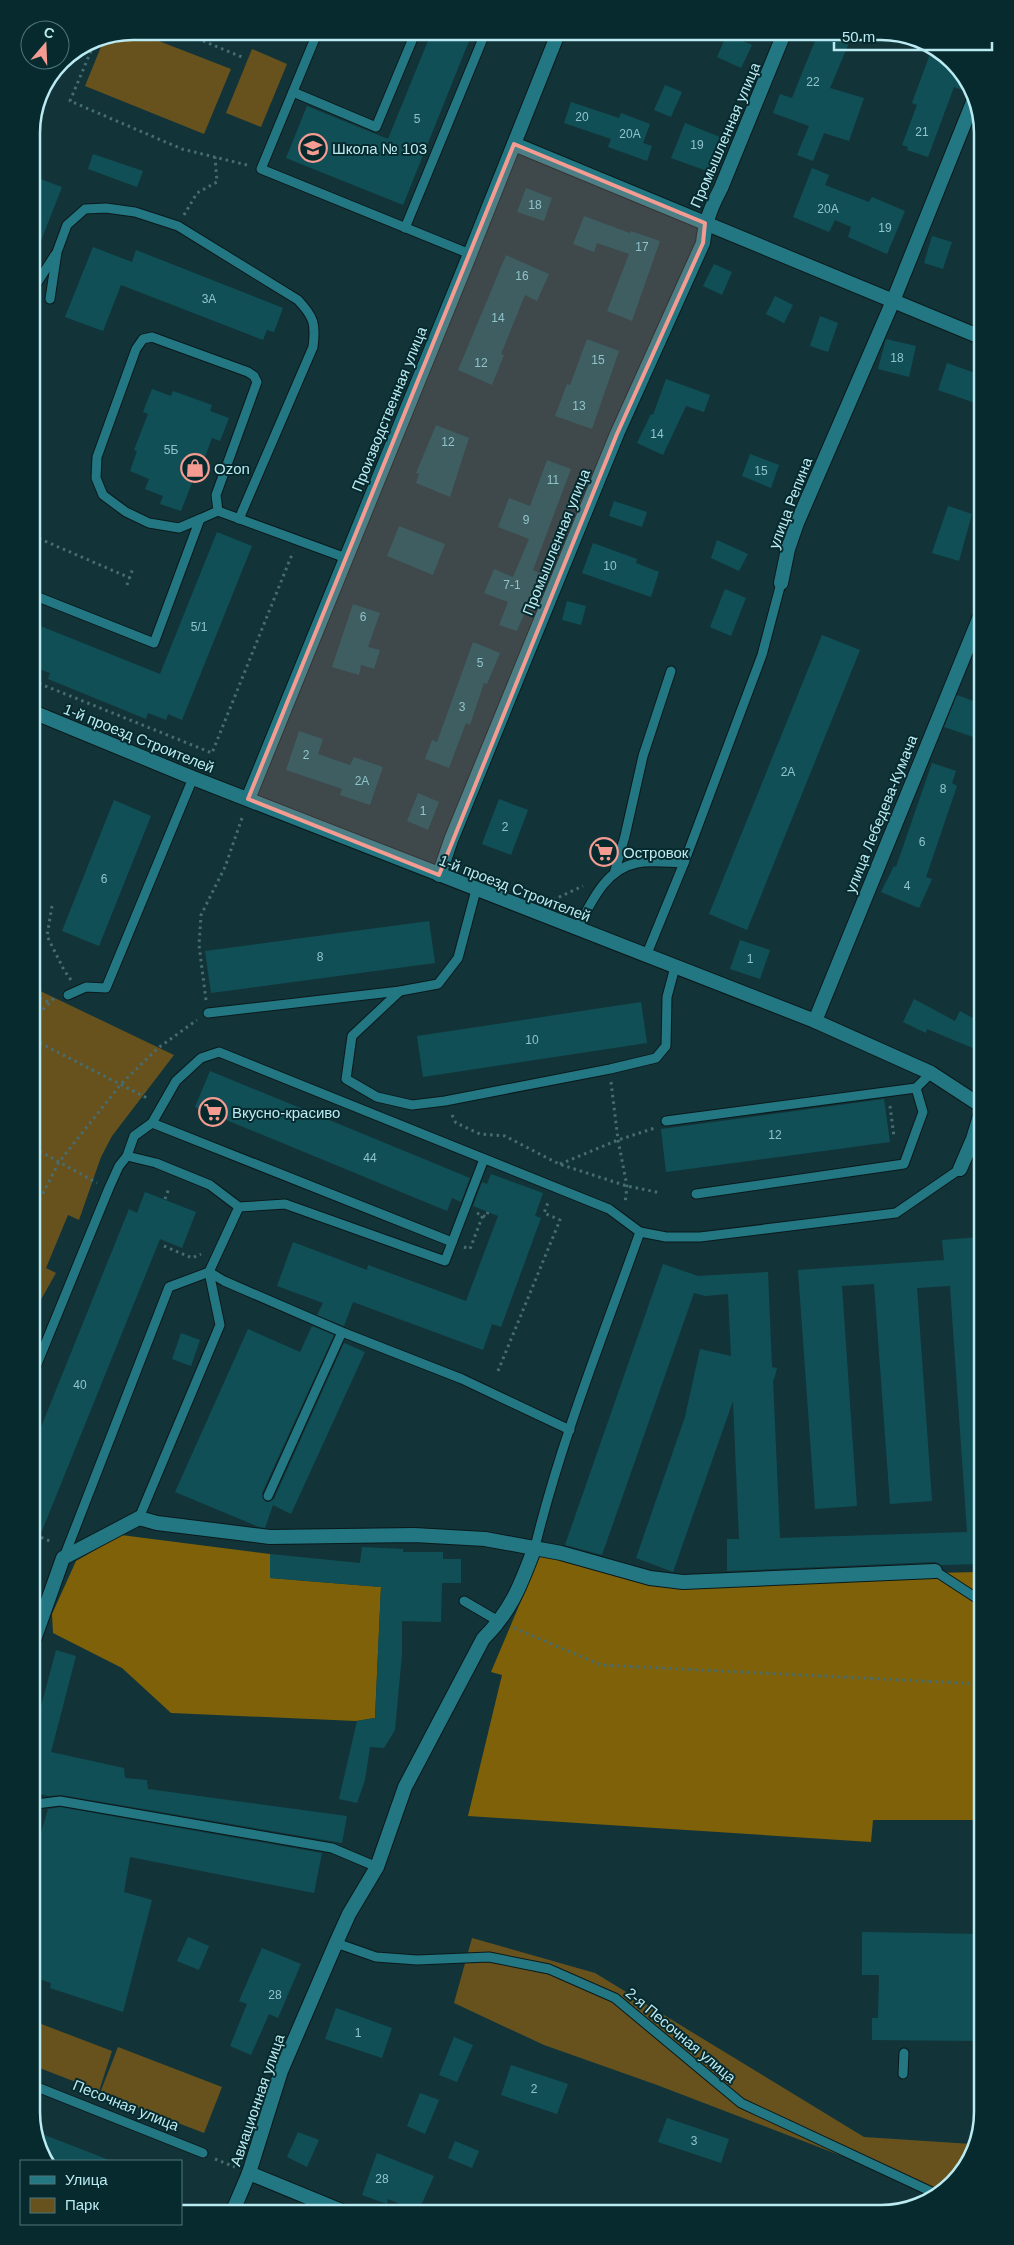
<svg xmlns="http://www.w3.org/2000/svg" width="1014" height="2245" font-family="Helvetica,sans-serif">
<style>
.green{fill:#67521e}
.forest{fill:#7e6108}
.building{fill:#114f57}
.lines{fill:none;stroke-linecap:round;stroke-linejoin:round}
.service-casing{stroke:#0b191b;stroke-width:11}
.minor-casing{stroke:#0b191b;stroke-width:16}
.path{stroke:#466d72;stroke-width:3;stroke-dasharray:2.5 4;stroke-linecap:butt}
.service{stroke:#227782;stroke-width:9}
.minor{stroke:#227782;stroke-width:14}
.marked{fill:#f59c92;fill-opacity:0.2;stroke:#f59c92;stroke-width:4;stroke-linejoin:round}
.labels{text-anchor:middle;dominant-baseline:central;stroke-width:4;stroke-linejoin:round;paint-order:stroke}
.number-label{font-size:12px;fill:#90c4cb}
.street-label{font-size:15px;fill:#bbebf2;stroke:#072a2e}
.poi-label{font-size:15px;fill:#bbebf2;stroke:#072a2e;text-anchor:start}
.rim{fill:none;stroke:#bbebf2;stroke-width:2.5}
</style>
<rect width="100%" height="100%" fill="#123439"/>
<g class="green">
<polygon points="133,31 231,69 204,134 85,86 105,37"/>
<polygon points="252,49 287,64 261,127 226,113"/>
<polygon points="34,988 174,1055 112,1136 101,1157 79,1220 68,1215 46,1268 56,1273 35,1310"/>
<polygon points="472,1938 595,1973 864,2137 972,2144 962,2174 936,2192 657,2085 544,2045 454,2003"/>
<polygon points="36,2022 112,2051 99,2091 37,2067"/>
<polygon points="118,2047 222,2087 204,2133 100,2093"/>
</g>
<g class="forest">
<polygon points="121,1535 270,1554 270,1578 381,1587 375,1718 356,1721 171,1713 122,1668 53,1633 52,1614 76,1561"/>
<polygon points="545,1544 677,1578 981,1572 982,1820 873,1820 871,1842 468,1816 502,1675 491,1672"/>
</g>
<g class="building">
<polygon points="432,31 473,31 403,205 286,158 307,106 388,139"/>
<polygon points="819,31 854,31 830,88 864,98 849,141 824,133 813,161 797,155 809,126 773,113 780,94 792,98"/>
<polygon points="727,34 752,45 741,68 717,57"/>
<polygon points="930,54 949,61 970,90 968,92 954,87 928,157 907,150 908,147 902,145 917,105 912,103"/>
<polygon points="665,85 682,92 671,117 654,110"/>
<polygon points="571,102 619,118 621,113 650,124 643,143 652,146 647,161 608,147 611,139 564,123"/>
<polygon points="685,123 720,137 707,171 671,158"/>
<polygon points="93,154 143,171 137,187 88,169"/>
<polygon points="812,168 829,175 825,185 869,202 872,197 905,211 887,254 848,237 851,227 835,220 829,232 793,217"/>
<polygon points="32,176 62,187 33,261 32,260"/>
<polygon points="526,188 552,198 544,221 517,212"/>
<polygon points="584,216 630,233 631,231 660,241 632,321 607,311 629,254 597,243 594,252 573,244"/>
<polygon points="932,236 952,242 943,269 924,263"/>
<polygon points="93,247 132,262 136,250 283,308 274,332 267,330 263,340 121,285 103,331 65,317"/>
<polygon points="506,255 549,274 537,301 525,295 501,354 504,355 492,385 458,370"/>
<polygon points="714,264 732,272 722,295 703,286"/>
<polygon points="775,296 793,305 784,323 766,314"/>
<polygon points="820,316 838,323 828,352 810,346"/>
<polygon points="587,339 619,351 592,429 555,416 567,384 570,385"/>
<polygon points="886,339 916,346 909,377 878,369"/>
<polygon points="947,363 978,374 978,404 938,390"/>
<polygon points="666,379 710,395 704,412 686,406 663,455 637,443 651,414 653,415"/>
<polygon points="152,389 171,396 173,391 212,405 210,411 229,418 220,441 212,438 198,476 195,475 181,511 160,504 163,496 145,489 149,479 130,471 137,451 134,450 148,414 143,412"/>
<polygon points="436,425 469,438 450,497 416,483 419,474 416,473"/>
<polygon points="750,454 779,465 771,488 742,476"/>
<polygon points="547,460 571,469 533,570 541,574 517,631 499,625 508,602 484,593 494,569 513,577 529,539 498,527 509,498 530,506"/>
<polygon points="614,501 647,512 642,527 609,516"/>
<polygon points="948,506 972,514 959,561 932,553"/>
<polygon points="399,526 445,544 433,575 387,556"/>
<polygon points="217,532 252,546 182,720 168,714 166,720 148,713 146,719 48,679 50,673 33,667 33,623 160,674"/>
<polygon points="717,540 748,554 739,571 711,558"/>
<polygon points="593,543 637,559 636,563 659,572 651,597 582,573"/>
<polygon points="725,589 746,598 731,636 710,627"/>
<polygon points="567,601 586,606 581,625 562,620"/>
<polygon points="353,604 380,613 368,647 380,650 374,669 361,665 359,675 332,667"/>
<polygon points="822,635 860,650 747,930 709,914"/>
<polygon points="473,642 500,653 487,684 484,683 470,725 466,723 449,768 425,759 432,740 437,742"/>
<polygon points="957,695 979,703 979,739 944,727"/>
<polygon points="299,731 323,739 318,754 350,765 354,757 383,767 370,805 340,795 342,789 286,770"/>
<polygon points="932,763 956,771 952,783 957,786 926,877 932,879 919,908 881,892 894,866 896,867"/>
<polygon points="418,793 439,802 428,830 407,821"/>
<polygon points="499,799 528,810 511,855 482,844"/>
<polygon points="114,800 151,816 99,946 62,931"/>
<polygon points="429,921 435,963 211,993 205,951"/>
<polygon points="740,940 770,950 760,979 730,969"/>
<polygon points="914,999 955,1021 960,1011 980,1022 980,1051 927,1029 926,1033 903,1022"/>
<polygon points="641,1002 647,1043 423,1077 417,1036"/>
<polygon points="210,1071 470,1178 461,1202 452,1198 447,1211 195,1107"/>
<polygon points="884,1099 890,1142 666,1172 661,1129"/>
<polygon points="491,1174 543,1193 535,1216 541,1218 501,1327 492,1324 483,1350 353,1302 344,1326 317,1315 323,1303 277,1286 293,1242 367,1270 368,1265 466,1301 498,1216 473,1206 482,1182 487,1184"/>
<polygon points="145,1192 196,1212 182,1248 160,1239 35,1548 35,1442 129,1209 137,1213"/>
<polygon points="980,1237 981,1564 941,1565 935,1562 727,1571 727,1539 739,1539 733,1401 673,1572 636,1558 685,1417 700,1349 731,1356 728,1294 705,1296 694,1293 602,1555 565,1545 663,1264 698,1276 768,1272 772,1367 777,1368 774,1380 773,1379 780,1538 967,1532 950,1286 917,1288 932,1501 890,1504 874,1284 842,1286 857,1506 815,1509 798,1270 944,1260 942,1240"/>
<polygon points="312,1326 334,1335 262,1493 265,1501 269,1502 274,1499 344,1343 365,1352 291,1514 273,1505 265,1528 259,1527 175,1492 248,1329 300,1352"/>
<polygon points="181,1333 200,1340 191,1366 172,1359"/>
<polygon points="362,1547 403,1549 403,1552 443,1552 443,1559 461,1559 461,1583 442,1583 441,1622 402,1621 402,1654 395,1730 384,1748 370,1747 365,1780 357,1803 339,1799 357,1721 375,1718 381,1587 270,1578 270,1554 360,1563"/>
<polygon points="56,1650 76,1656 51,1752 124,1768 125,1778 147,1780 148,1789 347,1816 342,1843 61,1795 48,1796 36,1793 36,1725"/>
<polygon points="60,1807 322,1853 314,1893 130,1857 124,1892 152,1900 123,2012 50,1988 51,1983 36,1978 36,1850 48,1809"/>
<polygon points="862,1932 982,1934 983,2041 872,2040 872,2018 878,2018 879,1975 862,1975"/>
<polygon points="188,1937 209,1946 199,1970 177,1961"/>
<polygon points="262,1948 301,1964 278,2018 269,2014 251,2055 230,2046 247,2004 239,2001"/>
<polygon points="336,2008 392,2028 382,2058 325,2039"/>
<polygon points="454,2037 473,2045 457,2082 439,2075"/>
<polygon points="511,2065 568,2084 557,2114 501,2095"/>
<polygon points="420,2093 439,2100 425,2134 407,2126"/>
<polygon points="667,2118 729,2139 721,2163 658,2142"/>
<polygon points="37,2132 109,2160 108,2161 49,2161 37,2145"/>
<polygon points="298,2132 319,2140 307,2167 287,2157"/>
<polygon points="455,2141 479,2151 472,2168 448,2158"/>
<polygon points="377,2153 434,2176 418,2212 388,2199 387,2204 362,2195"/>
</g>
<g class="lines">
<defs>
<g id="service">
<polyline points="318,31 261,169 470,254"/>
<polyline points="293,92 376,127 416,31"/>
<polyline points="405,228 486,31"/>
<polyline points="32,287 35,286 55,255"/>
<path d="M50 299 57 252 67 225 85 209 106 208 135 212 178 226 298 300C314 317 316 324 313 347L239 519"/>
<polyline points="200,519 179,528 149,523 126,512 103,495 96,478 97,457 136,349 143,339 152,337 160,340 248,372 254,376 257,382 216,495 218,511"/>
<polyline points="33,595 154,643 200,519 218,511 346,558"/>
<polyline points="614,874 625,836 643,756 671,671"/>
<path d="M577 929C591 903 605 869 637 863 652 860 670 863 684 863"/>
<polyline points="646,956 684,863 762,655 781,583"/>
<polyline points="400,991 352,1036 346,1079 377,1097 412,1105 445,1101 610,1069 656,1058 666,1046 667,997 675,967"/>
<polyline points="68,995 86,987 106,988 193,778"/>
<polyline points="208,1013 400,991 438,984 458,958 476,890"/>
<polyline points="666,1121 916,1088 931,1073"/>
<polyline points="152,1123 452,1242"/>
<polyline points="127,1156 156,1163 210,1185 239,1207 285,1204 445,1261 484,1159"/>
<polyline points="696,1194 904,1164 923,1112 916,1088"/>
<polyline points="209,1272 224,1281 342,1332 462,1379 570,1430"/>
<polyline points="35,1369 109,1188 119,1166 127,1156 134,1136 152,1123 176,1081 201,1058 219,1052 609,1209 640,1232 666,1237 700,1237 896,1213 960,1169"/>
<polyline points="268,1496 342,1332"/>
<polyline points="139,1518 220,1325 209,1272 239,1207"/>
<path d="M535 1547C561 1440 603 1336 640 1232"/>
<polyline points="64,1557 169,1287 209,1272"/>
<polyline points="935,1571 981,1601"/>
<polyline points="464,1601 500,1622"/>
<polyline points="36,1804 60,1801 332,1848 377,1867"/>
<polyline points="336,1943 376,1957 417,1960 489,1957 549,1969 615,1998 741,2103 934,2193"/>
<polyline points="903,2074 904,2053"/>
<polyline points="37,2087 203,2153"/>
</g>
<g id="minor">
<polyline points="514,144 978,336"/>
<polyline points="781,583 788,549 797,523 893,301 975,97"/>
<polyline points="33,712 193,778 815,1021 931,1073 980,1105"/>
<polyline points="248,799 470,254 559,31"/>
<path d="M439 875 451 840 617 434 703 243C705 222 711 207 721 188L785 31"/>
<polyline points="815,1021 979,619"/>
<polyline points="960,1169 973,1139 980,1116"/>
<polyline points="35,1637 63,1558 139,1518 157,1523 270,1537 414,1535 485,1539 561,1553 650,1578 683,1582 935,1571"/>
<polyline points="249,2173 344,2212"/>
<path d="M232 2213 249 2173 281 2071 336 1943 349 1914 377 1867 405 1787 483 1639C512 1610 521 1584 535 1547"/>
</g>
</defs>
<use href="#service" class="service-casing"/>
<use href="#minor" class="minor-casing"/>
<g class="path">
<polyline points="179,31 242,57"/>
<polyline points="275,31 298,41"/>
<polyline points="96,39 70,101 182,149 247,165"/>
<polyline points="184,215 197,193 217,182 215,157"/>
<polyline points="33,536 130,578"/>
<polyline points="127,585 133,568"/>
<polyline points="33,681 212,753 293,552"/>
<polyline points="553,900 583,886"/>
<polyline points="52,906 47,936 64,970 71,980"/>
<polyline points="34,995 48,1002"/>
<polyline points="206,1000 199,945 201,915 225,867 243,815"/>
<polyline points="34,1019 54,998"/>
<polyline points="34,1040 149,1099"/>
<polyline points="611,1082 618,1140 627,1186 625,1204"/>
<polyline points="890,1106 894,1137"/>
<polyline points="452,1115 456,1123 480,1134 505,1136 559,1164 627,1186 661,1193"/>
<polyline points="34,1148 97,1183"/>
<polyline points="560,1164 618,1140 655,1128"/>
<polyline points="165,1199 169,1188"/>
<polyline points="34,1211 59,1162 121,1084 158,1048 197,1020"/>
<polyline points="477,1213 486,1217 488,1212"/>
<polyline points="164,1246 192,1258 201,1254"/>
<polyline points="464,1247 470,1249 483,1215"/>
<polyline points="498,1371 560,1220 544,1213 549,1200"/>
<polyline points="35,1535 52,1542"/>
<polyline points="514,1628 601,1665 982,1684"/>
<polyline points="215,2159 235,2167"/>
</g>
<use href="#service" class="service"/>
<use href="#minor" class="minor"/>
</g>
<path class="marked" d="M514 144 705 223 703 243 617 434 439 875 248 799Z"/>
<defs>
<symbol id="school-ring" viewBox="-11 -11 22 22"><circle r="9.5" fill="#072a2e" stroke="#f59c92" stroke-width="1.5"/><path d="M0-5L7-2L0 1L-7-2ZM-4 1L0 2.5L4 1V4Q0 6-4 4Z" fill="#f59c92"/></symbol>
<symbol id="shop-ring" viewBox="-11 -11 22 22"><circle r="9.5" fill="#072a2e" stroke="#f59c92" stroke-width="1.5"/><path d="M-5-2.5h2.3a2.7 3.5 0 0 1 5.4 0H5L5.5 6h-11ZM-1.5-2.5h3a1.5 2.3 0 0 0-3 0Z" fill="#f59c92"/></symbol>
<symbol id="supermarket-ring" viewBox="-11 -11 22 22"><circle r="9.5" fill="#072a2e" stroke="#f59c92" stroke-width="1.5"/><path d="M-6-5.5h2.5l.6 2H6L4.5 2H-2.5L-4.4-4H-6ZM-1.5 3.2a1.3 1.3 0 1 0 .1 0ZM3 3.2a1.3 1.3 0 1 0 .1 0Z" fill="#f59c92"/></symbol>
</defs>
<g fill-rule="evenodd">
<use href="#school-ring" x="297" y="132" width="32" height="32"/>
<use href="#shop-ring" x="179" y="452" width="32" height="32"/>
<use href="#supermarket-ring" x="588" y="836" width="32" height="32"/>
<use href="#supermarket-ring" x="197" y="1096" width="32" height="32"/>
</g>
<g class="labels">
<g class="number-label">
<text x="813" y="82">22</text>
<text x="582" y="117">20</text>
<text x="417" y="119">5</text>
<text x="922" y="132">21</text>
<text x="630" y="134">20А</text>
<text x="697" y="145">19</text>
<text x="535" y="205">18</text>
<text x="828" y="209">20А</text>
<text x="885" y="228">19</text>
<text x="642" y="247">17</text>
<text x="522" y="276">16</text>
<text x="209" y="299">3А</text>
<text x="498" y="318">14</text>
<text x="897" y="358">18</text>
<text x="598" y="360">15</text>
<text x="481" y="363">12</text>
<text x="579" y="406">13</text>
<text x="657" y="434">14</text>
<text x="448" y="442">12</text>
<text x="171" y="450">5Б</text>
<text x="761" y="471">15</text>
<text x="553" y="480">11</text>
<text x="526" y="520">9</text>
<text x="610" y="566">10</text>
<text x="512" y="585">7-1</text>
<text x="363" y="617">6</text>
<text x="199" y="627">5/1</text>
<text x="480" y="663">5</text>
<text x="462" y="707">3</text>
<text x="306" y="755">2</text>
<text x="788" y="772">2А</text>
<text x="362" y="781">2А</text>
<text x="943" y="789">8</text>
<text x="423" y="811">1</text>
<text x="505" y="827">2</text>
<text x="922" y="842">6</text>
<text x="104" y="879">6</text>
<text x="907" y="886">4</text>
<text x="320" y="957">8</text>
<text x="750" y="959">1</text>
<text x="532" y="1040">10</text>
<text x="775" y="1135">12</text>
<text x="370" y="1158">44</text>
<text x="80" y="1385">40</text>
<text x="275" y="1995">28</text>
<text x="358" y="2033">1</text>
<text x="534" y="2089">2</text>
<text x="694" y="2141">3</text>
<text x="382" y="2179">28</text>
</g>
<g class="street-label">
<text transform="translate(725 135) rotate(-67)">Промышленная улица</text>
<text transform="translate(389 409) rotate(-68)">Производственная улица</text>
<text transform="translate(790 503) rotate(-69)">улица Репина</text>
<text transform="translate(556 542) rotate(-68)">Промышленная улица</text>
<text transform="translate(139 738) rotate(22)">1-й проезд Строителей</text>
<text transform="translate(881 814) rotate(-68)">улица Лебедева-Кумача</text>
<text transform="translate(515 888) rotate(21)">1-й проезд Строителей</text>
<text transform="translate(681 2035) rotate(40)">2-я Песочная улица</text>
<text transform="translate(257 2100) rotate(-71)">Авиационная улица</text>
<text transform="translate(126 2105) rotate(22)">Песочная улица</text>
</g>
<g class="poi-label">
<text x="332" y="148">Школа № 103</text>
<text x="214" y="468">Ozon</text>
<text x="623" y="852">Островок</text>
<text x="232" y="1112">Вкусно-красиво</text>
</g>
</g>
<path d="M0 0H1014V2245H0ZM133 40H881A93 93 0 0 1 974 133V2112A93 93 0 0 1 881 2205H133A93 93 0 0 1 40 2112V133A93 93 0 0 1 133 40Z" fill="#072a2e" fill-rule="evenodd"/>
<path class="rim" d="M133 40H881A93 93 0 0 1 974 133V2112A93 93 0 0 1 881 2205H133A93 93 0 0 1 40 2112V133A93 93 0 0 1 133 40Z"/>
<rect x="20" y="2160" width="162" height="65" fill="#072a2e" stroke="#4f777c"/>
<rect x="30" y="2176" width="25" height="8" fill="#227782" stroke="#4f777c"/>
<text x="65" y="2185" font-size="15" fill="#bbebf2">Улица</text>
<rect x="30" y="2198" width="25" height="15" fill="#67521e" stroke="#4f777c"/>
<text x="65" y="2210" font-size="15" fill="#bbebf2">Парк</text>
<g transform="translate(45 45) rotate(19)"><circle r="24" fill="#072a2e" stroke="#4f777c"/>
<path d="M0-4L9 19L0 12L-9 19Z" fill="#f59c92"/>
<text y="-8" font-size="14" font-weight="bold" text-anchor="middle" fill="#bbebf2">С</text>
</g>
<path d="M834 42v8h158v-8" fill="none" stroke="#bbebf2" stroke-width="2.5"/>
<text x="842" y="42" font-size="15" fill="#bbebf2" stroke="#072a2e" stroke-width="4" paint-order="stroke">50 m</text>
</svg>
